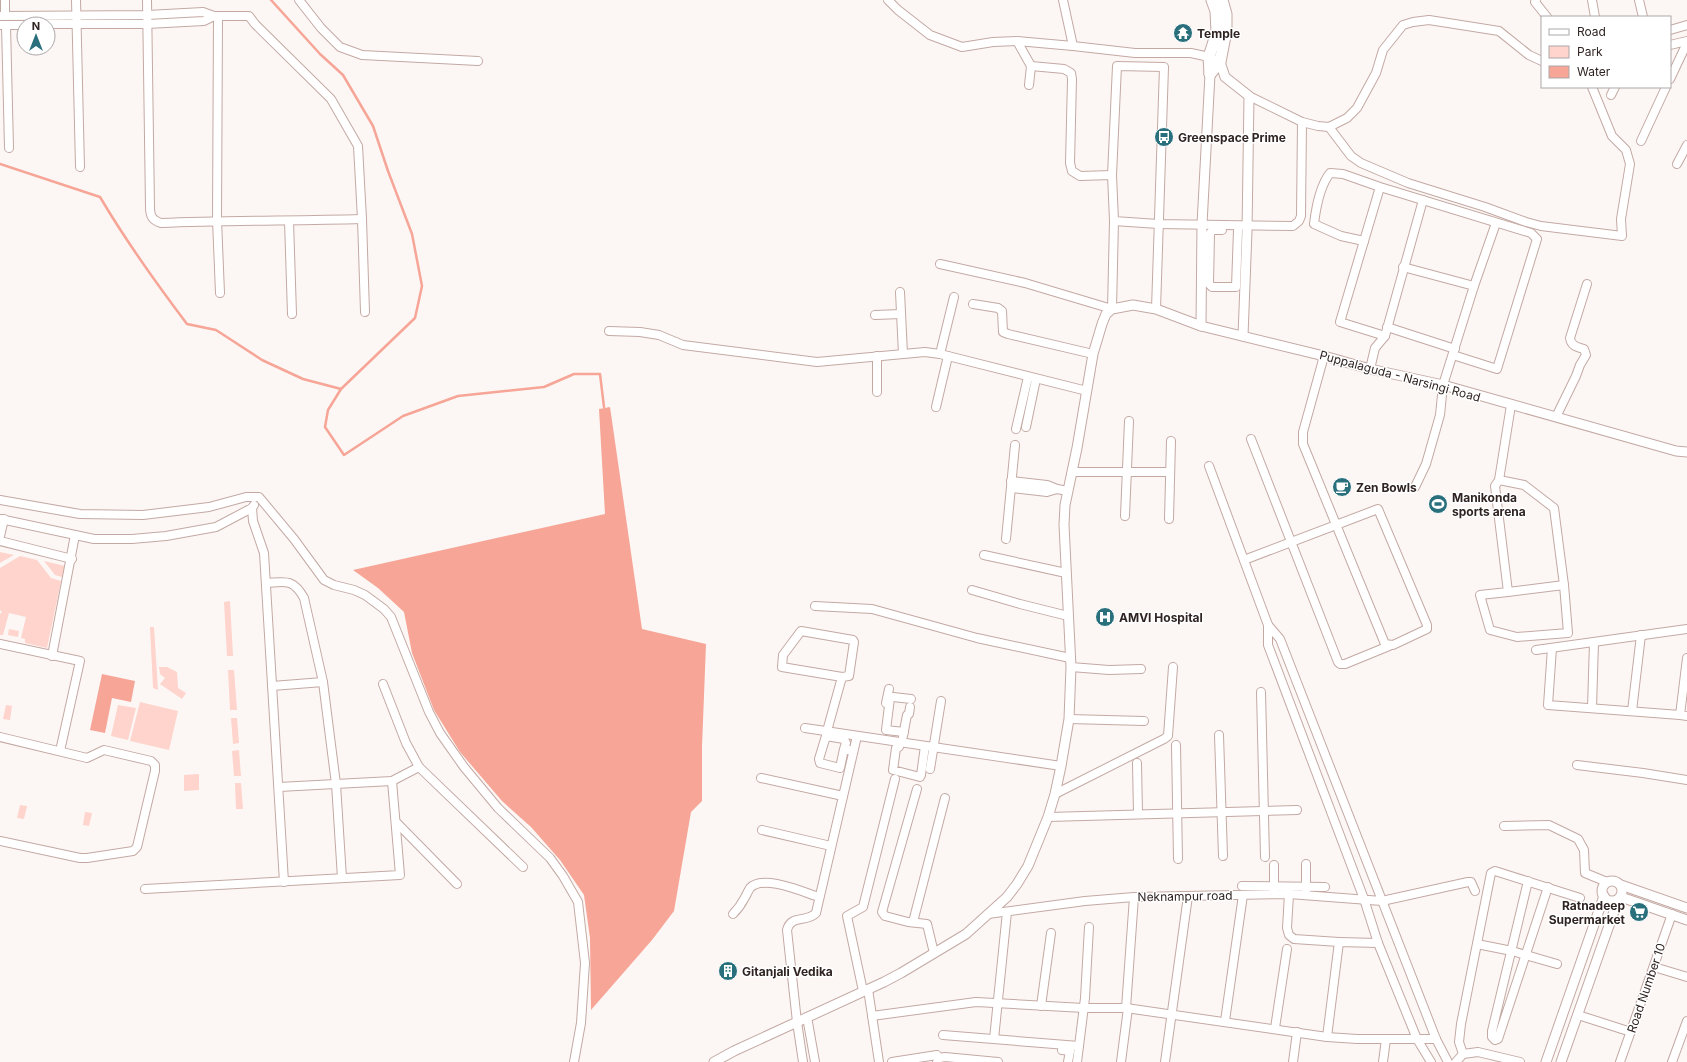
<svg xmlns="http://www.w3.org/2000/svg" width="1687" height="1062" font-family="Inter,sans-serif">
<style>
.green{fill:#fed4cc}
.water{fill:#f6a596}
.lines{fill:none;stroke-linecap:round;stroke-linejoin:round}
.stream{stroke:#f6a596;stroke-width:2.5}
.minor-casing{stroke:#c4a9a3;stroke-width:10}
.tertiary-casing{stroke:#c4a9a3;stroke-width:11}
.secondary-casing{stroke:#c4a9a3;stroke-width:13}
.minor{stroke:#fff;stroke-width:8}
.tertiary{stroke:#fff;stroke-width:9}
.secondary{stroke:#fff;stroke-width:11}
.labels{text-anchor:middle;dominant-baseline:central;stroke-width:3;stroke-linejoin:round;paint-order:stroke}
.poi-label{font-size:12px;font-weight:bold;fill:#2f2422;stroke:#fff;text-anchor:start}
.street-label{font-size:12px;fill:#2f2422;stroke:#fff}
</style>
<rect width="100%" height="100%" fill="#fcf7f5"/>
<g class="green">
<polygon points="0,552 14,555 0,563"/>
<polygon points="20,556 37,560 51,578 61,581 47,648 25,643 25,639 21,638 26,617 9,613 3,635 0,635 0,614 2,612 0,610 0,568"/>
<polygon points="44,561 65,566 62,577 55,575"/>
<polygon points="230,601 233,656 227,656 224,602"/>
<polygon points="150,627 154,627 158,690 153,688"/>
<polygon points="9,629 19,631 18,637 8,635"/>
<polygon points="159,667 167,667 177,672 178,688 186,693 182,699 160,684 165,678 160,674"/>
<polygon points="228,670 234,670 237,710 230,710"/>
<polygon points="140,702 178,711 169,750 130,741"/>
<polygon points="6,705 12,706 10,720 3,719"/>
<polygon points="118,705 136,708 128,740 111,736"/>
<polygon points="231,718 237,718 239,743 233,744"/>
<polygon points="239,750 241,776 234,776 232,751"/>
<polygon points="199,774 199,790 184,791 184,775"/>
<polygon points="235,783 241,783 243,809 236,809"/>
<polygon points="20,805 27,806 24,819 17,818"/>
<polygon points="85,812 92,813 89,826 83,825"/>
</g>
<g class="water">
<polygon points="610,407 642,629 706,644 702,747 702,801 691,812 674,911 652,940 591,1010 590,938 584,895 560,860 531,827 502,801 460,752 434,710 412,653 404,612 378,588 353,570 605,514 599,409"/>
<polygon points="102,674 135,681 131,702 112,698 105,733 90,730"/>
</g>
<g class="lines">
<g class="stream">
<polyline points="271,0 320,54 343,75 373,126 388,171 412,234 422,286 415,318 341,389 328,410 325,427 344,455 403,416 458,396 544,387 574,374 600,374 604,407"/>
<path d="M0 164 100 197C126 241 156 283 187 324L216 330 262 360 303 379 341 389"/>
</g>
<defs>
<g id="minor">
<polyline points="5,0 5,16"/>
<polyline points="76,0 80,167"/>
<path d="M147 0 150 207C150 216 152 220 161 223 228 220 295 221 362 219"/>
<polyline points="299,0 321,28 340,47 362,55 478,61"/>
<polyline points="888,0 898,10 930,35 962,47 993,42 1017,41 1073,46"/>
<polyline points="1063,0 1073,46 1135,53 1191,53 1209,57"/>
<polyline points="1536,0 1535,2 1547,17"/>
<polyline points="1592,0 1595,17"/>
<polyline points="1639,0 1643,17"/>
<polyline points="0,16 147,15 203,12 214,16 249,16 255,24 331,99 358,146 362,219 365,312"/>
<polyline points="218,16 217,220 220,293"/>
<polyline points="48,24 147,24 204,21 214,16"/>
<polyline points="0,25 24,25"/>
<polyline points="6,25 9,148"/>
<polyline points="1670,30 1687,25"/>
<polyline points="1017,41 1031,66 1029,85"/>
<polyline points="1670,45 1687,41"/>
<polyline points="1031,66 1064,69 1071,73 1072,79 1070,163 1072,171 1080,176 1112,175 1114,221 1158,224 1293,226 1299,221 1301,216 1302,122"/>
<polyline points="1670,79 1687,43"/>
<polyline points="1611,95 1615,87"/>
<polyline points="1249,96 1302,122 1318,126 1329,127 1347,118 1357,108 1376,73 1383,50 1403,25 1413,22 1429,20 1499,31 1529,55 1542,61"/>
<polyline points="1329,127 1351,156 1361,163 1408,183 1485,207 1526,222 1541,226 1622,236 1621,219 1630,164 1626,150 1612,136 1592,87"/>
<polyline points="1641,141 1666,87"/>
<polyline points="1677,164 1687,145"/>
<polyline points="1112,175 1117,66 1164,67 1156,309"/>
<path d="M1380 187 1364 241 1341 236 1314 224C1316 207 1320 186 1330 173L1343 174 1380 187 1531 233 1537 239 1497 369 1453 355"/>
<polyline points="289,221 292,314"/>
<polyline points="1222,230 1213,230 1210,233 1209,284 1212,287 1236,287 1238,230"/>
<polyline points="1364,241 1340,322 1385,336"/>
<polyline points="940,264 1025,283 1112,309 1114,221"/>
<polyline points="1403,267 1474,286"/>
<polyline points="900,292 903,354"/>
<polyline points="954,297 940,354 1087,391"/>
<polyline points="973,304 998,308 1002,311 1003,332 1008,334 1093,354"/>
<polyline points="875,315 901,314"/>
<polyline points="1387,327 1455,349"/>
<polyline points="609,331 640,332 659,335 683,345 817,362 925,352 940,354"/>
<polyline points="877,356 877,392"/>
<polyline points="1370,369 1375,348 1385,336 1423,200"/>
<polyline points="936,407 948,356"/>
<path d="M1556 417 1576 376 1580 365 1586 355 1584 349C1577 347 1571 346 1570 338L1587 284"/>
<polyline points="1026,427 1036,379"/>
<polyline points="1016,429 1028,377"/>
<polyline points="1251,439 1338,662 1340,664 1345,664 1389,646"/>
<polyline points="1209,466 1268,625 1280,639 1436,1039 1448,1062"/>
<polyline points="1072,472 1169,472"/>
<polyline points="1499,480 1524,485 1554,508 1564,585"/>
<polyline points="1011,481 1047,485 1057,489 1068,491"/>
<polyline points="1415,487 1426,464 1440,415 1443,385 1474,286 1496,223"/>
<polyline points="1011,488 1047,492 1057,489"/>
<polyline points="0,500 80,514 143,515 209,507 246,497 259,497 294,539 324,580 334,585 354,590 365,595 384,609 391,617 429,712 440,733 464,767 498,808 550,858 563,876 578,902 585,963 581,1023 574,1062"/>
<polyline points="252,508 253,521 264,553 284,882"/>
<polyline points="1125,516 1129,421"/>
<polyline points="0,519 94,539 132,539 166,536 216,527 252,508 254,505"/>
<polyline points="1169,519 1171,441"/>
<polyline points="0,536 4,519"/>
<polyline points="1006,539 1015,445"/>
<polyline points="0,541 72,559"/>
<polyline points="984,555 1066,573"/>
<polyline points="1244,560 1378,509 1427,625 1427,629 1393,645 1385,644 1303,444 1303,432 1324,356"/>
<path d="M266 583C285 582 293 578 304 598L323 682 336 784 342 878"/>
<polyline points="972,590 1020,604 1068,616"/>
<polyline points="1508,592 1564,585 1568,633 1517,637 1490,630 1480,595 1508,592 1495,486 1499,480 1511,405"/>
<polyline points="815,606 872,609 977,638 1070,658"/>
<polyline points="1268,625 1268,645 1364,899 1378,943 1417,1039 1431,1062"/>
<polyline points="0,644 80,661 60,751"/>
<polyline points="1552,648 1548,705 1680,715"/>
<polyline points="1536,650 1687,629"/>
<polyline points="52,656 75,535"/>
<polyline points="1687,658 1680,715 1687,716"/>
<polyline points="1071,667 1109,670 1141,669"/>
<polyline points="272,686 323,682"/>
<polyline points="1261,692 1265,857"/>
<polyline points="886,703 889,689"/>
<polyline points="1592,708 1594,642"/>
<polyline points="1632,711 1641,635"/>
<polyline points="1069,719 1144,721"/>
<polyline points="805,728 1061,766"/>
<polyline points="827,731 842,677 849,676 854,642 853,640 801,631 783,655 782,667 842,677"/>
<polyline points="904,732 886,730 890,698 893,697 911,699"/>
<polyline points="1219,735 1223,856"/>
<polyline points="903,736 907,715 909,714 910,707"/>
<polyline points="0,737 87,758 104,750 151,761 155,765 155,771 137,847 133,851 87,858 80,858 0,841"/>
<polyline points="900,742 899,747 896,748 893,770 920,777 921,775 925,746"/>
<polyline points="1176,745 1178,859"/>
<polyline points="844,749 846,743 844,739 826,736 819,759 820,763 840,768 844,749 853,751"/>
<polyline points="1137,763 1138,814"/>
<polyline points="1577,765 1643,773 1687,780"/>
<polyline points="419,767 523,867"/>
<polyline points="930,769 941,701"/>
<polyline points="761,778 843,796"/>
<polyline points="279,787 392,781 419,767 406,743 383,684"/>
<polyline points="917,789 882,912 885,916 908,922 927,924 934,953"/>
<polyline points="1055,794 1164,739 1168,736 1173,667"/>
<polyline points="1048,817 1297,810"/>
<polyline points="396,822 457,884"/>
<polyline points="1504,826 1549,825 1578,839 1584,850 1585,873 1607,882"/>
<polyline points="762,830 831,846"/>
<polyline points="1274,865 1274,890"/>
<polyline points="1528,881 1492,1031 1492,1037 1495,1040 1498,1039 1548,887"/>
<polyline points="1242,886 1325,887"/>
<polyline points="145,889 400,875 392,781"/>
<polyline points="1306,890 1306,864"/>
<polyline points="1289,894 1287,928 1289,935 1294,939 1339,942"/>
<path d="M733 914C737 910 741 905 744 899 746 896 748 891 750 888 763 874 803 892 819 897"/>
<polyline points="988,914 1085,901 1134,897 1289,894 1382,901 1468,882 1471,882 1475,891"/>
<polyline points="913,922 945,798"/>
<polyline points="1477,944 1512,951 1557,964"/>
<polyline points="1654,967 1687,977"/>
<polyline points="868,989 879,1062"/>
<polyline points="863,991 847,916 863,907 895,779"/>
<polyline points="1041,1006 1051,933"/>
<polyline points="1126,1008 1134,897"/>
<polyline points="1578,1015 1631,1032"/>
<polyline points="872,1016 976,1002 1084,1008 1126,1008 1327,1037 1357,1039 1436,1039"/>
<polyline points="807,1017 815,1062"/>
<polyline points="1225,1021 1243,895"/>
<polyline points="1275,1028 1287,949"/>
<polyline points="943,1035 1079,1046"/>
<polyline points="1327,1037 1339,942 1378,943"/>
<polyline points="994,1039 1007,912"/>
<polyline points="1063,1045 1062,1050 1070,1051 1068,1062"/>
<polyline points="1463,1054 1478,1052 1520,1062"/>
<path d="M803 1062 797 1022 787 930C791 914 807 923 816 913L857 736"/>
<polyline points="892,1062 937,1055"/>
<polyline points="937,1062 939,1058 945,1057 998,1062"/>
<polyline points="1077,1062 1085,998 1089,927"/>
<polyline points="1121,1062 1128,1008"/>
<polyline points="1165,1062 1188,896"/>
<polyline points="1293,1062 1297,1032"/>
<polyline points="1383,1062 1386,1039"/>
<polyline points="1456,1062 1463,1054 1459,1042 1461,1024 1491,873 1495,871 1580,898"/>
<polyline points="1620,1062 1672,914"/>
<polyline points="1672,1062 1687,1021"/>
</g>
<g id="tertiary">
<polyline points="1216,60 1220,62 1225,77 1249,96 1247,231 1243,336"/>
<polyline points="1201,326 1202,224 1210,74"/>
<circle cx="1612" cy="891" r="10"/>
<polyline points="1621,885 1687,908"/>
<polyline points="1621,897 1687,920"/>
<polyline points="714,1062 734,1051 884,982 901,973 966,934 1007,897 1017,884 1028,866 1048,817 1055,794 1061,766 1069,719 1071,667 1064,525 1065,505 1077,448 1093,354 1102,324 1106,314 1112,309 1133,305 1156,309 1201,326 1324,356 1370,369 1443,385 1676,451 1687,452"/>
<polyline points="1546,1062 1604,896"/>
<polyline points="1561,1062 1618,900"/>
</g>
<g id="secondary">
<polyline points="1210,74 1220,62 1226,31 1226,14 1222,0"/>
<polyline points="1210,74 1209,57 1217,32 1216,11 1212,0"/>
</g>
</defs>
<use href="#minor" class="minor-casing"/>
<use href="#tertiary" class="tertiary-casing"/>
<use href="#secondary" class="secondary-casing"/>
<use href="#minor" class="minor"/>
<use href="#tertiary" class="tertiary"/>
<use href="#secondary" class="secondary"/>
</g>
<defs>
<symbol id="temple-disc" viewBox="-11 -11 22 22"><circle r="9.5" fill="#29707c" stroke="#fff"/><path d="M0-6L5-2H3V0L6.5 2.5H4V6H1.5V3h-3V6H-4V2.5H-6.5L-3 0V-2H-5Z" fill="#fff"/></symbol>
<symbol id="bus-disc" viewBox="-11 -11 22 22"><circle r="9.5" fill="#29707c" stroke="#fff"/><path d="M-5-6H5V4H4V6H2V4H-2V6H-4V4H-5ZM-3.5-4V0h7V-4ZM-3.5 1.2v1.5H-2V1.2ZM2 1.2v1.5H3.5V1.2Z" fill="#fff"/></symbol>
<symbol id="cafe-disc" viewBox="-11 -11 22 22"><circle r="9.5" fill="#29707c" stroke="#fff"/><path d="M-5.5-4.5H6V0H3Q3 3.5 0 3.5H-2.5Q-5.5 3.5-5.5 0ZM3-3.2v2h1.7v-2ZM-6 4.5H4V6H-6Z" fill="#fff"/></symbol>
<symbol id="stadium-disc" viewBox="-11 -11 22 22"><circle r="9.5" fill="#29707c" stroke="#fff"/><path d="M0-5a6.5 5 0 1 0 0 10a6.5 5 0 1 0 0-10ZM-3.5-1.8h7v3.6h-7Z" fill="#fff"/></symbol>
<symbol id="hospital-disc" viewBox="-11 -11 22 22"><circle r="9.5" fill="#29707c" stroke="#fff"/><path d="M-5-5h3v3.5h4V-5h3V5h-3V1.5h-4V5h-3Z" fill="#fff"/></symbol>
<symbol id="supermarket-disc" viewBox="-11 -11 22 22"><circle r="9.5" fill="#29707c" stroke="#fff"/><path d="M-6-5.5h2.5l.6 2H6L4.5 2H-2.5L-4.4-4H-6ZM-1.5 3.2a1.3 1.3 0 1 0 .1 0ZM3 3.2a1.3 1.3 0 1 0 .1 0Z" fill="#fff"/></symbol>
<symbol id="building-disc" viewBox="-11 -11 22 22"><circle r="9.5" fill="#29707c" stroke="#fff"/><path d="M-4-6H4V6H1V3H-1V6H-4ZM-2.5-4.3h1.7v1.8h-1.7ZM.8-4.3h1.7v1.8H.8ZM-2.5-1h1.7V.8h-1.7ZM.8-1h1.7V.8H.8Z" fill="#fff"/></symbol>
</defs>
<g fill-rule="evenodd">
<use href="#temple-disc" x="1172" y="22" width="22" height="22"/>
<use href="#bus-disc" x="1153" y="126" width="22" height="22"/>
<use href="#cafe-disc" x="1331" y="476" width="22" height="22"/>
<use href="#stadium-disc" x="1427" y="493" width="22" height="22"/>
<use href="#hospital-disc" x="1094" y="606" width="22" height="22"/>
<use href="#supermarket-disc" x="1628" y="901" width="22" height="22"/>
<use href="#building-disc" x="717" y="960" width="22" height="22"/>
</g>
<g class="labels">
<g class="poi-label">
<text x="1197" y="33">Temple</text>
<text x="1178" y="137">Greenspace Prime</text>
<text x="1356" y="487">Zen Bowls</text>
<text x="1452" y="497">Manikonda<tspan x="1452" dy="14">sports arena</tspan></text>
<text x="1119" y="617">AMVI Hospital</text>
<text x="1625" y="905" text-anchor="end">Ratnadeep<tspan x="1625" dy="14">Supermarket</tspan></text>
<text x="742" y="971">Gitanjali Vedika</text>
</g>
<g class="street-label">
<text transform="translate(1400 376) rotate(15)">Puppalaguda - Narsingi Road</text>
<text transform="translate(1185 896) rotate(-1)">Neknampur road</text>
<text transform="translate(1646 988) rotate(-71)">Road Number 10</text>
</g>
</g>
<rect x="1541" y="16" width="130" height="72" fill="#ffffff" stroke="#aca7a7"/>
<rect x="1549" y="29" width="20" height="6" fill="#ffffff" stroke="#aca7a7"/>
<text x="1577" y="36" font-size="12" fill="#2f2422">Road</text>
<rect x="1549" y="46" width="20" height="12" fill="#fed4cc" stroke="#aca7a7"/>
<text x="1577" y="56" font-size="12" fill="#2f2422">Park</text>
<rect x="1549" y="66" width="20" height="12" fill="#f6a596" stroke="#aca7a7"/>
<text x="1577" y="76" font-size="12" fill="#2f2422">Water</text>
<g transform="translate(36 36)"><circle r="19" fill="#ffffff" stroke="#aca7a7"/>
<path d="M0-3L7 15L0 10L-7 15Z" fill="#29707c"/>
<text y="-6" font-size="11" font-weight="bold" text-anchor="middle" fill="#2f2422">N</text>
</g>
</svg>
